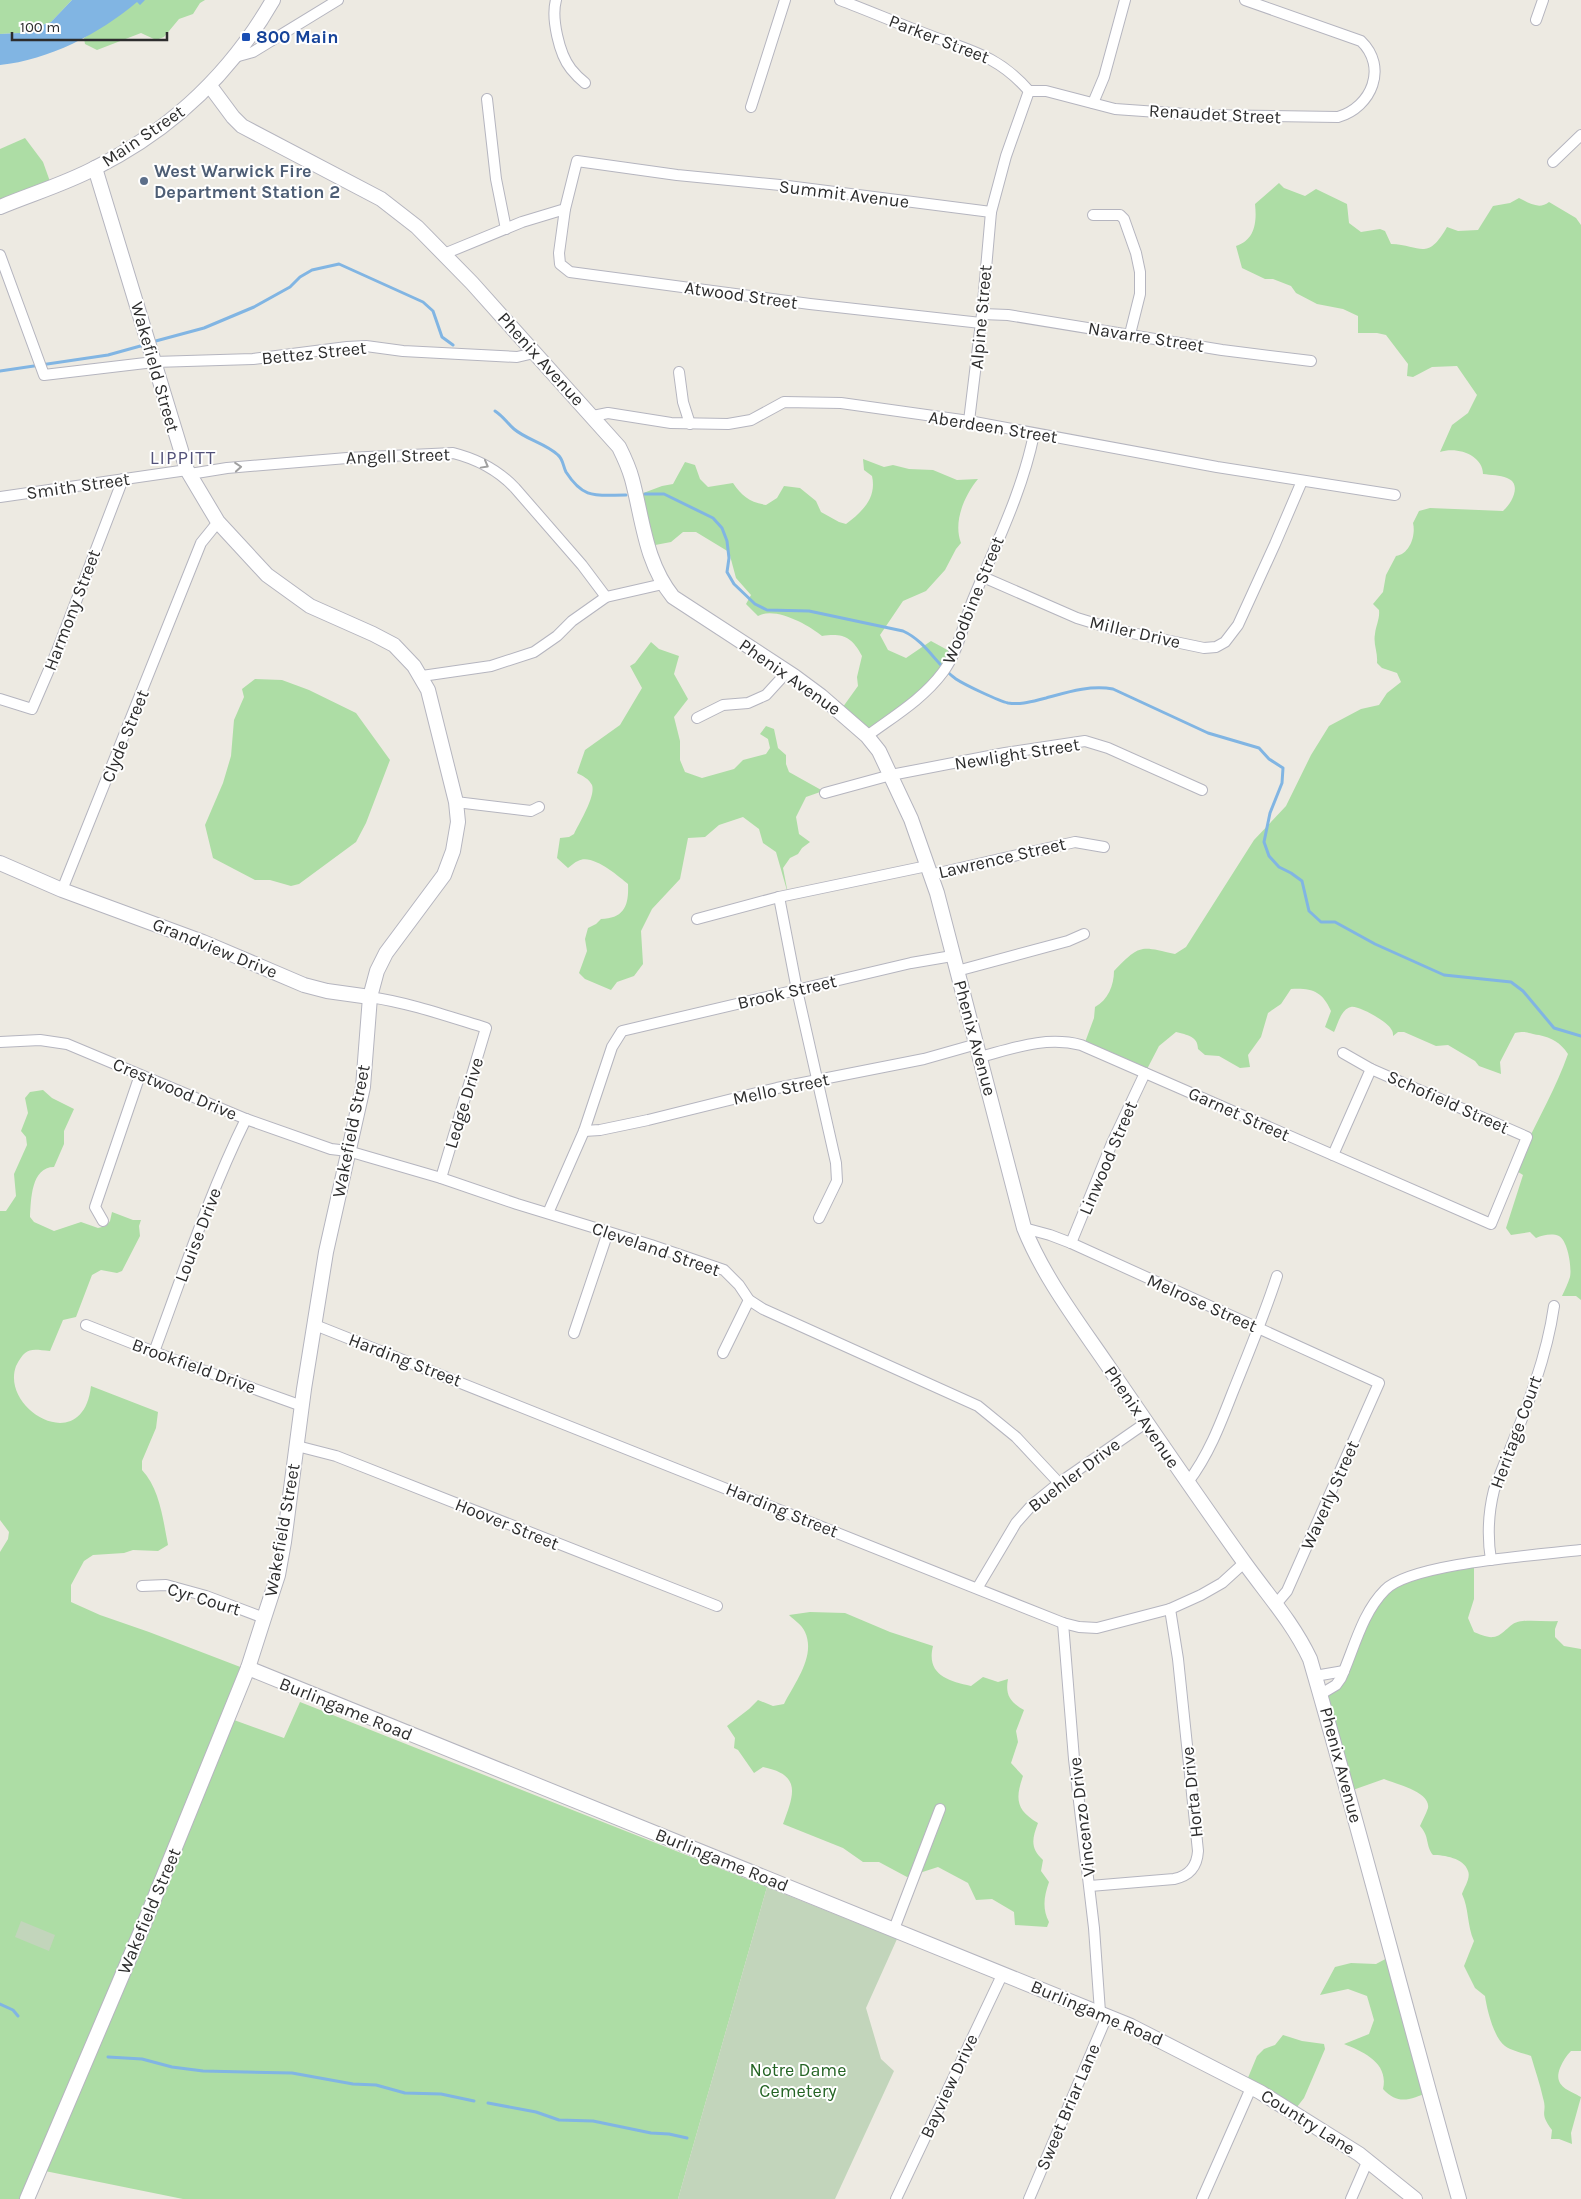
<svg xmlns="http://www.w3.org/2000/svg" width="1581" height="2199" font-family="Karla,sans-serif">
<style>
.green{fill:#addda5}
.cemetery{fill:#c2d5bb}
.water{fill:#81b5e3}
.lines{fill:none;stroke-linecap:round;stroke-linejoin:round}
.stream{stroke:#81b5e3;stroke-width:3}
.street-casing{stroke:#b5b5bf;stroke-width:12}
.secondary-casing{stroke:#b5b5bf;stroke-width:16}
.street{stroke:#fff;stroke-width:10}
.secondary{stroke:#fff;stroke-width:14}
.oneway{stroke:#a0a0a0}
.transit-dot{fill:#1a4fb4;stroke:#fff;stroke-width:2}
.service-dot{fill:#5c6f8a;stroke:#fff;stroke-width:2}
.labels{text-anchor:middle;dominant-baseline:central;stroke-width:4;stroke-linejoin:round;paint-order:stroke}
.transit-label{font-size:18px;font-weight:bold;fill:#164399;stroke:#fff;text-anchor:start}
.street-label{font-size:18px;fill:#2d2d2d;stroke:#fff}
.service-label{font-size:18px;font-weight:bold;fill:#4e5e75;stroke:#fff;text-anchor:start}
.park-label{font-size:18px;fill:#246424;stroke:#fff}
.neighbourhood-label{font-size:19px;letter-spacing:1px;fill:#53527a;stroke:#fff}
</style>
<rect width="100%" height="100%" fill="#edeae2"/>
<g class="green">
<polygon points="0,0 72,0 51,22 20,33 0,34"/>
<polygon points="139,0 205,0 200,3 193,14 179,19 164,37 156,40 141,33 97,50 85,44 84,38"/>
<polygon points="25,138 43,162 52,187 0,209 0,149"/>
<path d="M1279 183 1284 188 1305 196 1316 189 1347 204 1349 223 1361 232 1380 229 1385 231 1391 244C1421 245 1427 262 1447 227L1458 231 1478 230 1493 206 1510 203 1519 198C1529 203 1539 210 1549 202L1576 218 1581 225V1300L1576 1296H1562C1565 1290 1568 1283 1570 1277 1572 1268 1568 1241 1559 1236 1552 1233 1543 1235 1536 1238L1530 1232 1511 1235 1506 1228 1523 1175 1515 1170C1531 1130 1554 1094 1568 1054 1560 1042 1552 1038 1539 1035 1528 1034 1528 1030 1515 1033L1500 1062 1501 1074 1479 1066 1475 1061 1448 1045 1436 1046 1404 1032H1398L1393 1036C1393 1034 1393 1031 1391 1029 1388 1022 1358 1005 1351 1007 1341 1009 1338 1024 1334 1032L1325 1027 1331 1011C1322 991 1312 988 1291 989L1281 1004 1268 1013 1261 1037 1248 1055 1250 1067 1240 1068 1219 1056 1205 1055 1198 1049C1198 1036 1187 1035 1176 1032L1159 1046 1145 1073 1084 1045 1094 1018 1095 1007C1108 1000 1114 985 1114 971 1140 944 1140 946 1175 954L1186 947 1254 840 1286 806 1311 755 1329 726 1361 709 1379 705 1387 693 1401 682 1397 673 1382 668 1377 663C1378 652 1373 644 1375 634 1376 625 1380 619 1379 610L1373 604 1383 592 1386 575 1396 556C1410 554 1416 535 1413 523L1419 511 1430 508 1503 511C1511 504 1523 484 1507 478 1500 475 1491 475 1483 474 1483 455 1457 446 1440 452L1452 425 1468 413 1477 395 1457 366 1432 367 1413 377 1407 376 1408 364 1386 335 1377 333H1358V316L1343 309 1317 304 1296 293 1291 286 1273 279H1265L1242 268 1236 246C1255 240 1257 222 1255 204Z"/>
<path d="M863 459 884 467 893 465 909 469 933 470 957 480 978 479C964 496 953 522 961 543L956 549 945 570 926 591 903 601 880 635 888 650 906 658 931 641 953 653 947 669 870 735 840 711 858 686 857 677 862 656C852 637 843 633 822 636 809 625 775 606 758 616L746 604 751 595 736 578 729 552 696 532H683L671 542 650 546 638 495 662 486 673 484 685 462 695 465 700 479 708 487 733 483C742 496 749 502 766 505L777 498 784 486 800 488 816 501 821 512 839 522 846 524C862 512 877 498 872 476L864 470Z"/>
<path d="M651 642 659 649 679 656 674 674 688 699 674 717 680 741V760L685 772 702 778 734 769 743 760 766 754 770 748 768 739 760 734 766 726 774 729 778 748 786 755V764L789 772 823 791 806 797 796 817 799 834 810 842 802 848 798 854 790 858 783 868 788 894 776 852 763 843 759 829 743 817 719 825 705 837 688 838 680 879 652 909 641 931 643 964 634 976 617 982 611 990 585 979 579 973 587 951 585 939 588 928 596 924 601 919C624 918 629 906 628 884 618 876 592 853 578 861 575 862 572 865 568 868L557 858 560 838 569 837 574 834C579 823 596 796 592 785 589 779 583 776 577 773L585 750 620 725 642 688 630 666 635 663Z"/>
<polygon points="255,679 282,680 309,690 356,713 390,760 366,823 356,842 299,884 291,886 270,880 255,880 213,858 205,825 223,783 231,756 234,720 244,697 242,689"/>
<path d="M43 1090 52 1098 74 1109 64 1131V1144L54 1167C31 1167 31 1200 30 1217L34 1222 54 1231 81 1222 98 1228 106 1226 110 1221 112 1212 133 1220H141L139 1226 140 1236 122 1271 117 1273 101 1270 92 1275 76 1317 63 1320 50 1351C30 1349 26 1347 16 1366 0 1410 83 1458 91 1386L158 1412 156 1428 142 1461V1470C160 1489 163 1520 168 1545L158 1551 133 1550 124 1553 93 1555 84 1561 71 1585V1602L100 1615 149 1632 243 1668 223 1716 284 1738 300 1702 767 1887 678 2199H183L40 2170 34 2183 27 2181 19 2199H0V1552L8 1539 9 1532 0 1520V1211H6L16 1196 14 1174 27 1145 26 1137 21 1131 28 1113 25 1098 30 1092Z"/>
<path d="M1474 1565V1599L1468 1618 1474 1632C1479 1634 1488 1638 1493 1637 1505 1636 1509 1621 1523 1621 1535 1620 1546 1622 1558 1621L1555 1629V1637L1564 1646 1581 1649V2051H1571C1566 2056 1563 2061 1560 2068 1553 2086 1568 2090 1581 2097L1571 2133 1572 2144 1559 2139H1551L1552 2130C1538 2111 1548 2114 1543 2098 1540 2084 1535 2070 1531 2056 1523 2053 1512 2051 1505 2046 1494 2038 1487 2010 1485 1996L1475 1988 1464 1966 1474 1941C1467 1926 1469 1908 1462 1894 1464 1888 1471 1878 1468 1871 1464 1858 1444 1855 1433 1855 1425 1845 1430 1837 1420 1826 1422 1821 1426 1814 1428 1808 1431 1792 1396 1784 1384 1779L1350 1791 1323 1694 1337 1685 1366 1613 1390 1584Z"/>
<path d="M810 1612 845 1613 890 1632 933 1646C926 1674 947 1681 971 1686L983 1677 998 1682 1008 1679C1005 1695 1010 1702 1024 1710L1016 1731 1018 1742 1011 1763 1023 1776C1015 1799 1016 1810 1038 1823 1032 1839 1030 1848 1043 1860L1041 1871 1049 1882C1044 1896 1042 1909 1049 1922L1047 1927 1015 1925 1014 1912 992 1899 976 1900 968 1883 938 1867 907 1877 879 1862H863L843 1848 783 1824C794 1794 802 1775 763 1767L754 1773 738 1750 734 1748 735 1738 727 1726 749 1709 758 1700 773 1706 784 1704C795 1682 816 1656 805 1632 802 1625 794 1620 789 1615Z"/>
<path d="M1393 1955 1430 2092C1410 2099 1399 2106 1383 2089 1389 2063 1364 2052 1344 2044L1369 2034 1374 2020 1367 1996 1348 1989 1320 1995 1335 1967 1351 1963 1376 1964Z"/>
<polygon points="1283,2035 1302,2041 1324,2044 1325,2049 1304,2098 1293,2112 1245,2085 1257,2056 1264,2049 1275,2045"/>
</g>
<g class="cemetery">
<polygon points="767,1887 897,1939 866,2008 881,2059 894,2071 835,2199 678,2199"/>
<polygon points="21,1921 55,1935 49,1951 15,1937"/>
</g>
<path class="water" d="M72 0H145L140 5 137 2C99 34 49 60 0 65V34L20 33 51 22Z"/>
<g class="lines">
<g class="stream">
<polyline points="152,342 204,328 254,307 290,287 300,277 312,270 339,264 423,302 433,311 442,337 453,345"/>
<polyline points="0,371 108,355 144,345"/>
<path d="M495 411C504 417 507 423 514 429 527 440 545 443 558 455 563 459 563 466 566 472 584 500 596 495 626 495"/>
<path d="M645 494H664L713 518 722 528 727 541 729 558 727 572 734 584 755 604 767 610 809 611 903 631C927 642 936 665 956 679 965 685 999 701 1008 703 1022 705 1033 701 1046 698 1068 692 1090 685 1113 689L1208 733 1259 748 1269 759 1283 768 1282 783 1270 813 1264 842 1269 856 1279 867 1291 873 1302 881 1309 911 1321 922H1335L1375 944 1444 975 1511 982 1523 991 1554 1028 1581 1036"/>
<polyline points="0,2004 13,2010 18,2016"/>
<polyline points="108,2057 142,2059 172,2067 203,2071 292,2073 353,2084 376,2085 405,2093 441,2094 474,2101"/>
<polyline points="488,2103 536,2112 559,2120 593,2121 651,2133 669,2134 687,2138"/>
</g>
<defs>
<g id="street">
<path d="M556 0C551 18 559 54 571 69 575 74 580 79 585 83"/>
<path d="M840 0C869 11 897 23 926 34 968 50 998 55 1029 91"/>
<polyline points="1536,20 1543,0"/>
<polyline points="235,57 253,52 338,0"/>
<path d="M1029 91H1046L1115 109 1200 115 1338 117C1372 107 1388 67 1361 41L1245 0"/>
<polyline points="487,99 496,179 506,229"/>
<polyline points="1093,103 1104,77 1125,0"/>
<polyline points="751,107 785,0"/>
<polyline points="1553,162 1581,135"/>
<polyline points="565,209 559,253 560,264 570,272 810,304 981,323"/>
<polyline points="1093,215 1120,215 1124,219 1136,253 1140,272 1140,294 1130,334"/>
<polyline points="444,254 522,222 565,209 577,161 677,175 780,185 991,212"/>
<polyline points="0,255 44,375 154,362 253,359 347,347 366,346 403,351 517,357 534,353"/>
<polyline points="982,314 1008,315 1222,350 1311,361"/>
<polyline points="679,372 683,402 690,424"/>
<polyline points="593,416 608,413 671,423 728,424 751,420 784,402 841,403 969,421 1217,467 1395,495"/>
<polyline points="969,421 982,314 991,212 1006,156 1029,91"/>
<path d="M190 474 227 468 347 458 453 453C477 459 498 470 515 488L582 565 606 597"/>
<polyline points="0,497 187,470"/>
<polyline points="983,577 1077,618 1113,629 1204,648 1216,647 1225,642 1238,625 1275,544 1302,481"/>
<polyline points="422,676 491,666 534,652 557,636 572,621 606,597 663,584"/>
<polyline points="0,699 32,709 57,651 123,479"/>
<polyline points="697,718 723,705 748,703 766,695 787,672"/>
<path d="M867 736C894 716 923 699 943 672 958 652 963 625 972 602 995 546 1022 493 1034 434"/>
<polyline points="825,793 891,775 1005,753 1085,741 1108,748 1202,790"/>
<polyline points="456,802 531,811 539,807"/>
<polyline points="930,875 1075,842 1104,847"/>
<polyline points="62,890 201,543 218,522"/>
<polyline points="779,897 797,990 836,1163 837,1181 819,1218"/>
<polyline points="697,919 779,897 927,866"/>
<polyline points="957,971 1068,941 1084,934"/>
<path d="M370 997C410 1003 447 1016 486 1028L441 1178"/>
<polyline points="0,1042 40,1040 67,1044 246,1119 331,1149 348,1151 441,1178 517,1204 651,1245 724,1270 739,1285 749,1300 763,1309 978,1406 1016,1437 1059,1483"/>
<path d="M980 1057C1014 1048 1046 1036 1081 1045L1491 1224 1527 1137 1371 1069 1343 1053"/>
<polyline points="584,1131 600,1130 648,1120 777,1088 924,1059 977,1044"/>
<polyline points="1333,1155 1371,1069"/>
<polyline points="548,1213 584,1131 612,1047 622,1031 911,963 952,956"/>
<polyline points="103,1221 95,1207 140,1075"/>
<polyline points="1024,1228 1050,1235 1071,1243 1379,1383 1287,1591 1276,1604"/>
<polyline points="1071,1243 1112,1143 1145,1073"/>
<polyline points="86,1325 185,1364 302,1406"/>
<polyline points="315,1325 1063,1623 1079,1627 1097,1628 1170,1609 1201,1595 1222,1583 1244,1563"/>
<polyline points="574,1333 608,1232"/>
<path d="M154 1352C183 1274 209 1194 246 1119"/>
<polyline points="723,1353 749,1300"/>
<polyline points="297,1446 336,1456 717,1606"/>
<path d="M1188 1482C1208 1456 1220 1425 1232 1394 1248 1354 1264 1316 1277 1276"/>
<path d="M1491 1560C1487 1535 1488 1514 1494 1490 1517 1430 1545 1370 1554 1306"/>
<polyline points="142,1586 166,1585 206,1596 264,1618"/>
<polyline points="978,1587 1016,1523 1032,1505 1059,1483 1147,1422"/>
<polyline points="1063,1623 1074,1759 1094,1928 1100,2012"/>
<polyline points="1315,1676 1344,1671"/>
<path d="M1321 1694 1336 1685 1341 1678C1354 1649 1362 1613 1385 1590 1411 1563 1540 1555 1581 1550"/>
<path d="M1090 1886 1174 1879C1189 1876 1197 1867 1198 1851L1178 1659 1170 1609"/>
<polyline points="894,1929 940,1809"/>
<polyline points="896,2199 1003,1973"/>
<polyline points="1029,2199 1107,2016"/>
<polyline points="1202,2199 1251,2088"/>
<polyline points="1351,2199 1368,2160"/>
</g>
<g id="secondary">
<path d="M210 86 233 117 242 126 381 199 417 227 472 283 619 447C624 457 629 468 632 479 643 520 645 562 673 597L794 676 821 696 867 736 879 751 911 819 937 893 1024 1228C1044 1278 1078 1322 1108 1366 1153 1432 1198 1498 1244 1562 1267 1594 1293 1623 1310 1659 1362 1838 1408 2019 1459 2199"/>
<path d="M0 207C31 194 65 184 95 168 171 130 231 73 273 0"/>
<polyline points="0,863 62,890 203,942 304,985 327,991 370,997"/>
<polyline points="248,1668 1131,2026 1260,2092 1359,2154 1415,2199"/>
<polyline points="27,2199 144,1924 248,1668 264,1618 278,1575 284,1542 304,1389 326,1252 363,1087 370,997 377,971 386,953 444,875 453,851 458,822 456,802 428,690 414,666 394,645 373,634 310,606 267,575 218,522 187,470 95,168"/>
</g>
</defs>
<use href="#street" class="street-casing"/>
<use href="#secondary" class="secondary-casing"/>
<use href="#street" class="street"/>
<use href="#secondary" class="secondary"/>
</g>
<defs><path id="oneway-chevron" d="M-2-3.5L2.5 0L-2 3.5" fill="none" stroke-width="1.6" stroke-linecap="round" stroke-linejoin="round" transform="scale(1.25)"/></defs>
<g class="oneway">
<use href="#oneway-chevron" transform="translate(485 465) rotate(29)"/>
<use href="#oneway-chevron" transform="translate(238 467) rotate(-5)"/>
</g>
<rect class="transit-dot" x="241" y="32" width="10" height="10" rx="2.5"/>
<circle class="service-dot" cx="144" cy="181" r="5"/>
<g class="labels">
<g class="transit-label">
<text x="256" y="37">800 Main</text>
</g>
<g class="street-label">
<text transform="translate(939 39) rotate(21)">Parker Street</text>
<text transform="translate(1215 114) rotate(3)">Renaudet Street</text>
<text transform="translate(143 136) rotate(-34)">Main Street</text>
<text transform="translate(844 194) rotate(7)">Summit Avenue</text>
<text transform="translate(741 295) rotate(8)">Atwood Street</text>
<text transform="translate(981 317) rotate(-85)">Alpine Street</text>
<text transform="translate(1146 337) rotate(9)">Navarre Street</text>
<text transform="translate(314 353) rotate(-6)">Bettez Street</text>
<text transform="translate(541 359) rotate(48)">Phenix Avenue</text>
<text transform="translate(155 367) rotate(74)">Wakefield Street</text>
<text transform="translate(993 427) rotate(9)">Aberdeen Street</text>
<text transform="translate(398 456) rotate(-2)">Angell Street</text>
<text transform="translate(78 486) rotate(-8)">Smith Street</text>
<text transform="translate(973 600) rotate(-68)">Woodbine Street</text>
<text transform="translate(72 610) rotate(-69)">Harmony Street</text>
<text transform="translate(1135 632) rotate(13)">Miller Drive</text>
<text transform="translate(790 677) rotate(35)">Phenix Avenue</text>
<text transform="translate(125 736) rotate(-68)">Clyde Street</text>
<text transform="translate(1017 754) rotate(-9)">Newlight Street</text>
<text transform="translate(1002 858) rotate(-13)">Lawrence Street</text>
<text transform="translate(215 948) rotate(22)">Grandview Drive</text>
<text transform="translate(787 992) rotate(-13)">Brook Street</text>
<text transform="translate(975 1038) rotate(75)">Phenix Avenue</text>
<text transform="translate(175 1089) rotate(23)">Crestwood Drive</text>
<text transform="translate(781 1089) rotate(-12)">Mello Street</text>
<text transform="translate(1448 1102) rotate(24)">Schofield Street</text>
<text transform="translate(464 1103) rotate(-73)">Ledge Drive</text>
<text transform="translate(1239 1114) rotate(24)">Garnet Street</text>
<text transform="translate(351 1131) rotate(-79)">Wakefield Street</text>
<text transform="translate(1108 1158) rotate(-67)">Linwood Street</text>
<text transform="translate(198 1235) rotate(-69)">Louise Drive</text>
<text transform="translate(656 1249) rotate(19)">Cleveland Street</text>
<text transform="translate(1202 1303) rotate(24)">Melrose Street</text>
<text transform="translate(405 1360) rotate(21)">Harding Street</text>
<text transform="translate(194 1366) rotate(20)">Brookfield Drive</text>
<text transform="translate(1142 1417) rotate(56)">Phenix Avenue</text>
<text transform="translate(1516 1432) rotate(-70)">Heritage Court</text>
<text transform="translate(1074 1475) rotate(-37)">Buehler Drive</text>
<text transform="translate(1330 1495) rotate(-66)">Waverly Street</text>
<text transform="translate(782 1510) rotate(22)">Harding Street</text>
<text transform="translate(507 1524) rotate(22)">Hoover Street</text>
<text transform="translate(282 1530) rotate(-80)">Wakefield Street</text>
<text transform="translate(204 1599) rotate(17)">Cyr Court</text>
<text transform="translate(346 1709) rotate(22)">Burlingame Road</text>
<text transform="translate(1341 1765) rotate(75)">Phenix Avenue</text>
<text transform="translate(1192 1792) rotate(-96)">Horta Drive</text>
<text transform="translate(1082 1817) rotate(-97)">Vincenzo Drive</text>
<text transform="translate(722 1860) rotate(22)">Burlingame Road</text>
<text transform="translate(149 1911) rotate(-67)">Wakefield Street</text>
<text transform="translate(1097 2013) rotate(23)">Burlingame Road</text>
<text transform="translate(949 2086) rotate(-65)">Bayview Drive</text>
<text transform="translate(1068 2107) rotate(-67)">Sweet Briar Lane</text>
<text transform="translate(1308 2122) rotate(32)">Country Lane</text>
</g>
<g class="service-label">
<text x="154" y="171">West Warwick Fire<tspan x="154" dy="21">Department Station 2</tspan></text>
</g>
<g class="park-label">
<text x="798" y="2070">Notre Dame<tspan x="798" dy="21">Cemetery</tspan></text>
</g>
<g class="neighbourhood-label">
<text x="183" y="458">LIPPITT</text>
</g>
</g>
<path d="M12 32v8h155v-8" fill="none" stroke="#2d2d2d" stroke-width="2.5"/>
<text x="20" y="32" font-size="15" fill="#2d2d2d" stroke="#ffffff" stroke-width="4" paint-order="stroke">100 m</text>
</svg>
